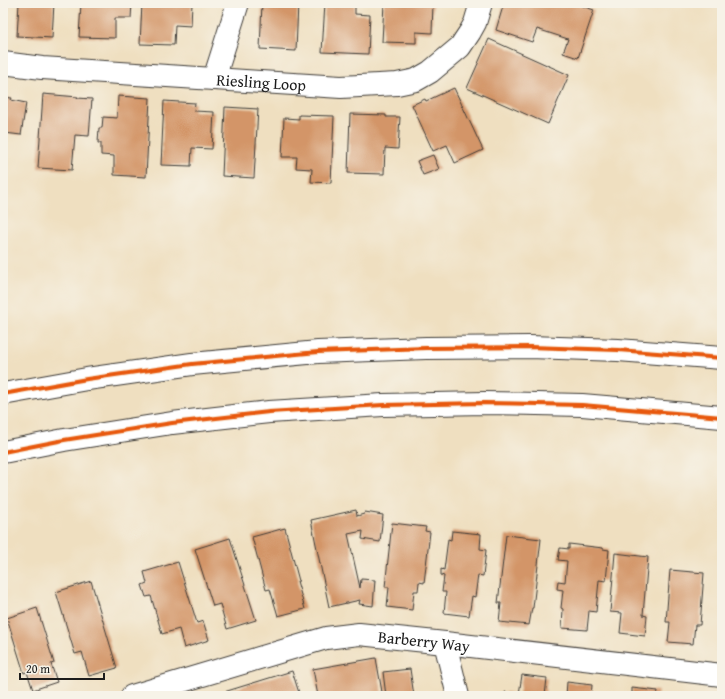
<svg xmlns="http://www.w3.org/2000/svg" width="725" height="699" font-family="'Gentium Book Plus',serif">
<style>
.building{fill:#d39568}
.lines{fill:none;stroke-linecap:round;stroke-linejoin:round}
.street-casing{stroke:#3c3935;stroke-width:24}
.primary-casing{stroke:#3c3935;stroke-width:24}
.street{stroke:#fff;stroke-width:22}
.primary{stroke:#fff;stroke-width:22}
.cycleway-casing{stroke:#f7f3e8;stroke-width:6}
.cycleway{stroke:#e8590c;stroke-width:4}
.labels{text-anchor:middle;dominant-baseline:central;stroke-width:3.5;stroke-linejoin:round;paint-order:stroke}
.street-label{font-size:16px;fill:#1c1c1c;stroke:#f7f3e8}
</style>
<rect width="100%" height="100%" fill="#f7f3e8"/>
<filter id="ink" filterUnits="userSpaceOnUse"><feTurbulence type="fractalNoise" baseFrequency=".025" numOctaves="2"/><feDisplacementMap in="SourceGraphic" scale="8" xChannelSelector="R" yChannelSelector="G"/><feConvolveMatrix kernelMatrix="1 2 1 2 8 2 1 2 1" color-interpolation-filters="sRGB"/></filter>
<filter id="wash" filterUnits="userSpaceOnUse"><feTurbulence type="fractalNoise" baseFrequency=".012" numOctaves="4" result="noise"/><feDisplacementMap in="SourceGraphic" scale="16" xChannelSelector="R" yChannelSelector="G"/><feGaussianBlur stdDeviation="0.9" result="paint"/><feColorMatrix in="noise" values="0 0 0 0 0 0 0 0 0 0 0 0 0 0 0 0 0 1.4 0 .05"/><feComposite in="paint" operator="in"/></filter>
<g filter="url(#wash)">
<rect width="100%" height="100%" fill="#efdfc0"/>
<g id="blocks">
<g class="building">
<polygon points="19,3 54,3 52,38 17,36"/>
<polygon points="81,3 132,3 131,18 115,18 115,38 79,37"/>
<polygon points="142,3 192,3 191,26 175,25 174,45 140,44"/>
<polygon points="262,3 298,3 296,51 260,49"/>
<polygon points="325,3 355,3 355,14 370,15 368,54 322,52"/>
<polygon points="384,3 433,3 432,33 416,32 416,43 382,42"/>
<polygon points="504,3 573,3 594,10 578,58 563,53 568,39 537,29 532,42 496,30"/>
<polygon points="489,39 569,75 548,124 467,88"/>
<polygon points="454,88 483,150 455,163 447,145 433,151 412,105 425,99 426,101"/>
<polygon points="43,94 78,97 77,98 92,99 89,136 75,135 72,170 38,168"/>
<polygon points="118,96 150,98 146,177 114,175 114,156 101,155 101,143 98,143 99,128 102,128 103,117 117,118"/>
<polygon points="3,97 12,98 11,100 26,103 21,135 5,133 4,142 3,142"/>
<polygon points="164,101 195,103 194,111 214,112 212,149 192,148 191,166 161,165"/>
<polygon points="225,107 258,109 254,178 222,176"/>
<polygon points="350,114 386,115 386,117 400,117 398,149 385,148 384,174 348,173"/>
<polygon points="299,115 334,116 331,183 311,182 312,169 296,168 297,157 282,157 284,118 299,119"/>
<polygon points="433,155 439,169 423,175 417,161"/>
<polygon points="356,510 357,516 364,514 365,512 383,515 380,542 362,539 363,531 348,534 360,588 361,579 375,580 373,606 359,604 360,600 329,607 311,520"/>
<polygon points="392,523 426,527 425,531 430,532 424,583 419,582 418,591 414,591 412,610 387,607 389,587 385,587"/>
<polygon points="285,528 299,581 297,581 305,609 278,616 270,589 266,590 252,537"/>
<polygon points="452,531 481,534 480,549 486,550 483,576 478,575 475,597 472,596 469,616 444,613 446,592 442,592 444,576 441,575 441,569 444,570 448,539 451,540"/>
<polygon points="506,535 541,539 533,608 532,608 529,625 499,622 501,603 498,603"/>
<polygon points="230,538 256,620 227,629 220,604 213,606 195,549"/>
<polygon points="569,544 603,548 603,549 609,550 606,581 599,580 596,612 589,611 587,630 562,628 563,609 561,608 563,590 557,589 558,581 565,582 567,561 558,560 560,548 569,549"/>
<polygon points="615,553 648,557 643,615 647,616 645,636 620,633 622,613 610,612"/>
<polygon points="178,562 197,623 203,621 209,640 184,648 179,629 162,634 151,596 146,597 142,585 147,583 144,572"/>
<polygon points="670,570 704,573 700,625 695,625 693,644 668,642 670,622 666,622"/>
<polygon points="91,581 117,668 89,676 82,652 75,654 56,592"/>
<polygon points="37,608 54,663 51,664 57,682 33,690 27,672 24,673 7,618"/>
<polygon points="376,658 382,692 362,695 362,696 318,696 313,669"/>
<polygon points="410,669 414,696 386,696 383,672"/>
<polygon points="292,671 300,696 211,696"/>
<polygon points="522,675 547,678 545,696 505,696 505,692 519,694"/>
<polygon points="567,682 592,685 591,696 566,696"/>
<polygon points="632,688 658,691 657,696 632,696"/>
</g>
</g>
</g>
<g filter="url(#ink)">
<use href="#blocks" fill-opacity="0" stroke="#3c3935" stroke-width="1"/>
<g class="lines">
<defs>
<g id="street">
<path id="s1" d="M3 63 42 68 214 79 341 87 397 84 416 80 430 72 460 47 470 32 475 23 481 3"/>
<polyline points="214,79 238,3"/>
<polyline points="445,643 458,696"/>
<path id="s2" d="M132 696 326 638 359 634 445 643 722 675"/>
</g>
<g id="primary">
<polyline points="3,394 87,379 192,364 318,352 426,348 530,347 618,350 722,358"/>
<polyline points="3,452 64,440 172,423 269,412 383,405 485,403 582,405 722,417"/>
</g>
</defs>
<use href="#street" class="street-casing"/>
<use href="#primary" class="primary-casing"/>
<use href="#street" class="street"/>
<use href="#primary" class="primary"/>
<defs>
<g id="cycleway">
<polyline points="3,394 87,379 192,364 318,352 426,348 530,347 618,350 722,358"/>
<polyline points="3,452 64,440 172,423 269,412 383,405 485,403 582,405 722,417"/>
</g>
</defs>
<use href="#cycleway" class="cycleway-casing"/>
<use href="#cycleway" class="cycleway"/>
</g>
</g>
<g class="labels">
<g class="street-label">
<text stroke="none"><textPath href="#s1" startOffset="259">Riesling Loop</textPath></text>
<text stroke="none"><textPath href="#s2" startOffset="301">Barberry Way</textPath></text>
</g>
</g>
<rect width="725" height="699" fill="none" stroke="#f7f3e8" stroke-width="16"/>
<path d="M20 673v6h84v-6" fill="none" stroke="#1c1c1c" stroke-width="2"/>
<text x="26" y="673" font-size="12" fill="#1c1c1c" stroke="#f7f3e8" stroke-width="3" paint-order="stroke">20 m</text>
</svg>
